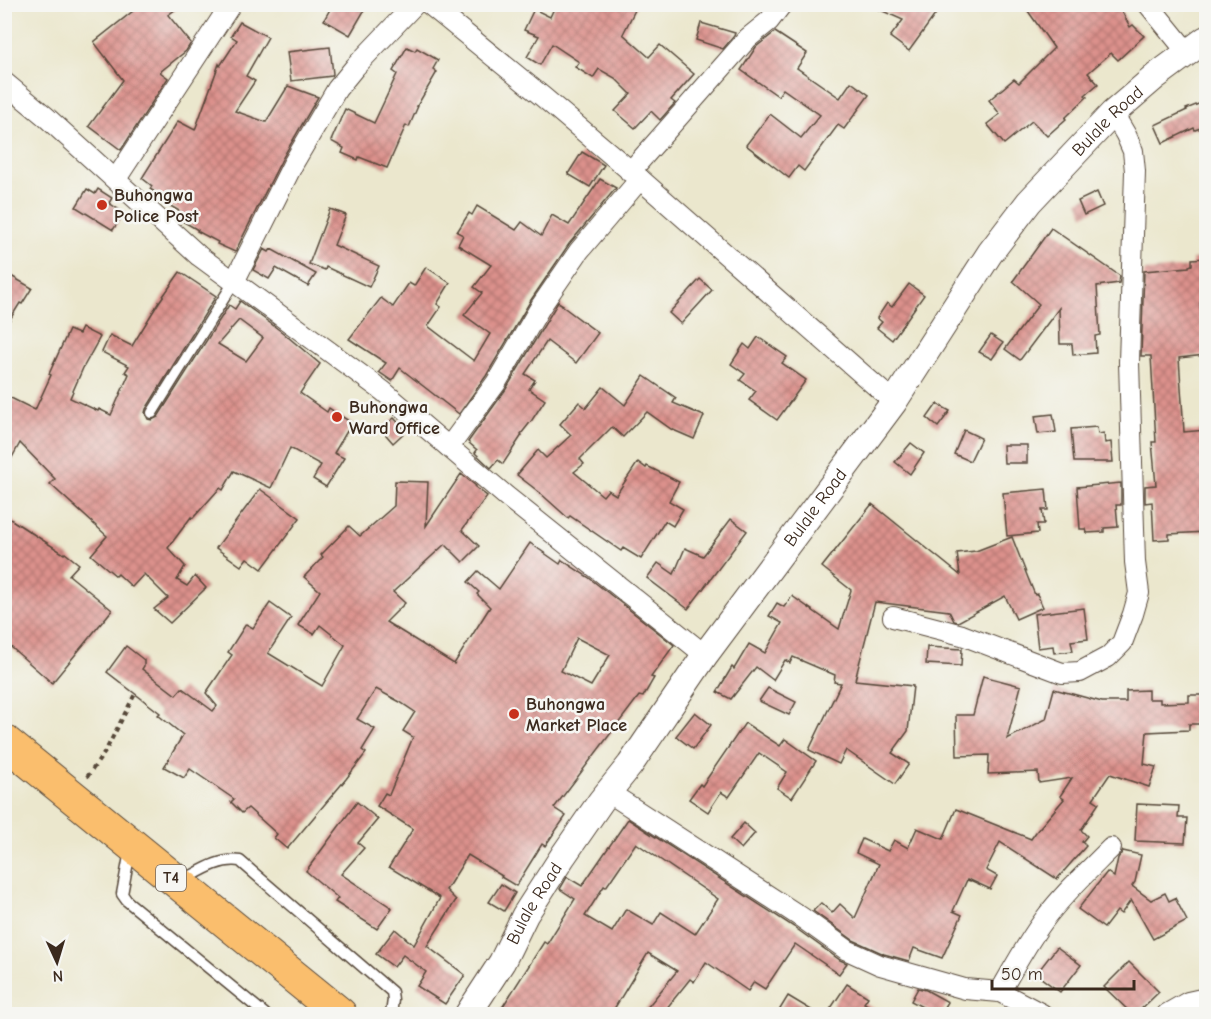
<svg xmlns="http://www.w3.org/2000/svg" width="1211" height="1019" font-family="'Comic Neue',sans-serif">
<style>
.building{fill:url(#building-cross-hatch);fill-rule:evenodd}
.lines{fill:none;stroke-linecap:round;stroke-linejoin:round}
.service-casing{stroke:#554638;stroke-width:13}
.minor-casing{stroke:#554638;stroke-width:22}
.tertiary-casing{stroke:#554638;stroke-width:28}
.trunk-casing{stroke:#554638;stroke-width:35}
.path{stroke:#554638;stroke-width:4;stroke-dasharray:4.5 4.5;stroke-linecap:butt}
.service{stroke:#fff;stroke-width:10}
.minor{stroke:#fff;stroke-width:20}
.tertiary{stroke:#fff;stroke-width:26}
.trunk{stroke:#fabe6d;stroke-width:33}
.poi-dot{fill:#c8321e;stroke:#f6f6f2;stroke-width:2}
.labels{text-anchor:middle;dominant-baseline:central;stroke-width:5;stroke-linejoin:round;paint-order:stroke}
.shield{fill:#f6f6f2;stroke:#73675e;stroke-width:1.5}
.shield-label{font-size:16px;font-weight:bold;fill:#3b2a1e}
.street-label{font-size:18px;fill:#3b2a1e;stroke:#f6f6f2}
.poi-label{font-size:18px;font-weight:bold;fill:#3b2a1e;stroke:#f6f6f2;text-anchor:start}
</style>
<defs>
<pattern id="building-cross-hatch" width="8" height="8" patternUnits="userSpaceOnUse" patternTransform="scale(1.5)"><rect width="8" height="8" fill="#dc918c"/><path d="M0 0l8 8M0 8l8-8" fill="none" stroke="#b47772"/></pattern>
</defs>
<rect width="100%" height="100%" fill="#f6f6f2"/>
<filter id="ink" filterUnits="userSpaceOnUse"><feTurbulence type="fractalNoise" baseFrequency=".0167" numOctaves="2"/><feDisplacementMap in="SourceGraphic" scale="12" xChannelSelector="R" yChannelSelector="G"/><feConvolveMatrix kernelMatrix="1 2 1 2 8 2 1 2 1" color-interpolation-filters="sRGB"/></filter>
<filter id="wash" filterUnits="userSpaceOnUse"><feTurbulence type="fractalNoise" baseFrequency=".008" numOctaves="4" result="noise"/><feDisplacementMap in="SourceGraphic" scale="24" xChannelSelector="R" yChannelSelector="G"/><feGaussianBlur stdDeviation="1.35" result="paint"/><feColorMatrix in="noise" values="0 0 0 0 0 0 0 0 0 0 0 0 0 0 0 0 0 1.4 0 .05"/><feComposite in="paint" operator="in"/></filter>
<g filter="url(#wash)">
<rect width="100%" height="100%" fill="#ebe7cd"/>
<g id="blocks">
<g class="building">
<polygon points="142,4 183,4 168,15 191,43 186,51 160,72 168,78 121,150 89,126 123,80 94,42"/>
<polygon points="333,4 368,4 350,35 324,20"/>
<polygon points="556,4 638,4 623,34 649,57 660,45 694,74 671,100 675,103 660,120 651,111 635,128 615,111 631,94 615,78 599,69 593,78 575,67 579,62 552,44 540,65 527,57 539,36 524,30 534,9 550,17"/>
<polygon points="867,4 943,4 909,51 890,37 903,20"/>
<polygon points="1023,4 1118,4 1130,27 1133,25 1144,36 1118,60 1111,53 1088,73 1098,84 1085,95 1087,97 1065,118 1066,119 1047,136 1032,121 1004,144 987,124 1000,114 989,100 1014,79 1019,83 1054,48"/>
<polygon points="240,22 268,37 246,76 255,81 235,111 266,122 288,86 318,97 282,159 235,252 217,244 218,242 197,231 198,230 177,218 181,212 167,204 169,201 150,189 152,186 142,178 178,121 195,130 219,64 220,66 237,40 231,36"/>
<polygon points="701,23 735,33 734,36 723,49 696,40"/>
<polygon points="775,32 807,53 797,68 840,98 851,82 869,95 844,129 838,125 804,171 798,166 789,178 746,145 770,114 801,138 820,115 783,89 778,96 741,70 756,47"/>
<polygon points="330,47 333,74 332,76 291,81 287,52"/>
<polygon points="407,47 415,51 417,48 438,60 433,69 437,72 417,106 418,106 409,127 406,125 387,168 359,157 358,160 342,153 344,148 331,141 345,109 374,123 397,74 393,71"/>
<polygon points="1206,101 1206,126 1195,130 1194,128 1163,143 1155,125 1187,110 1186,109"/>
<polygon points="582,152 604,165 590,187 568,174"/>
<polygon points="600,179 616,188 569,244 531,300 486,376 459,414 400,368 392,381 379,372 386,363 349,339 381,298 393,307 409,283 414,286 426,267 450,283 437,304 441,307 428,326 474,361 490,334 464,315 482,293 474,287 491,265 458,245 463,235 457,232 469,213 472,215 477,206 516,230 522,222 541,236 552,215 569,225"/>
<polygon points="87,189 95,194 98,189 112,198 109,203 124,213 113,230 76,207"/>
<polygon points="1097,192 1103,206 1084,215 1078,201"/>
<polygon points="330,209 346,215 334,245 379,266 369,287 326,267 325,270 309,264"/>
<polygon points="1051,228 1120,276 1119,283 1097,286 1100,335 1095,336 1096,353 1073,355 1072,344 1060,344 1059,308 1020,360 1005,349 1039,304 1013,281"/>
<polygon points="264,249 269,252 271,249 316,274 308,286 276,268 269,279 253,270"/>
<polygon points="1206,258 1206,303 1200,303 1205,355 1179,358 1184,432 1206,430 1206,532 1169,534 1169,539 1154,540 1152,502 1145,503 1145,486 1156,485 1152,442 1156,442 1151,356 1141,356 1144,271 1189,267 1189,266 1192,265 1192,259"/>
<polygon points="4,272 32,288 22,304 20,303 4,329"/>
<path d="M180 272 216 296 146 409 145 413 148 419 152 420 158 417 229 305 235 309 240 301 282 332 320 364 300 393 327 412 329 408 352 423 334 453 344 458 326 487 313 479 321 465 290 448 271 488 234 471 223 490 220 488 193 518 191 517 168 548 185 566 177 580 187 586 195 576 206 588 170 623 154 609 168 598 144 574 132 587 118 574 116 576 91 555 107 536 50 484 55 479 20 443 4 472V406L9 397 35 410 51 375 49 374 69 330 79 334 82 328 100 337 83 368 70 398 98 411 99 409 111 415 129 374 125 372 129 366 102 352 110 335 132 346 159 302ZM239 320 263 338 246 361 218 344Z"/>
<polygon points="700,279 712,290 681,324 669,313"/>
<polygon points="909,284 924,295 892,340 877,328 882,322 877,318 887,303 892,307"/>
<polygon points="558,302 563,305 562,306 598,333 576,363 547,341 525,374 535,380 529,389 545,400 532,420 521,434 522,435 503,464 498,460 491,468 475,453 477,450 468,442 506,389"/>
<polygon points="991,335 1003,343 992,359 979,352"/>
<polygon points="758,337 787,357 782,363 806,380 777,420 749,400 756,391 740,380 745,374 731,364 744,344 750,349"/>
<polygon points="644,376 676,398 673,403 704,416 694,439 671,429 647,412 623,437 612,427 580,459 584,464 574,472 603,496 608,490 616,495 638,462 646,468 647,466 679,482 669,501 683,509 673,526 665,521 641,559 623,548 621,551 570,516 568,518 539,492 517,475 538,450 546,458 571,435 560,424 579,402 586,408 603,387 625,405"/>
<polygon points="937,404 950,411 938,427 927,418"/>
<polygon points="1053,414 1056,432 1038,434 1035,416"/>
<polygon points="394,418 406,431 393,443 381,429"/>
<polygon points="1097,427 1098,434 1104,433 1105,443 1111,442 1113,462 1074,462 1071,429"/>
<polygon points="964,430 981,438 970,461 954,454"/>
<polygon points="911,443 924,453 910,474 895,462"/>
<polygon points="1003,445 1027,445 1027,463 1004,463"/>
<path d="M461 474 476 486 475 487 487 496 462 530 479 546 463 562 445 544 393 592 405 603 386 622 454 664 490 607 477 594 479 592 468 582 478 571 499 589 530 543 560 564 562 560 588 577 674 645 651 677 654 678 643 697 639 696 554 808 566 816 545 846 542 844 516 886 501 877 502 876 468 855 446 890 456 900 427 946 465 975 445 1004 417 986 426 972 403 955 394 967 376 954 395 929 414 945 440 898 389 867 413 829 377 806 385 793 389 795 413 737 403 731 415 712 400 702 376 689 357 719 375 729 362 750 366 753 346 779 287 849 274 838 277 834 248 808 242 813 231 802 234 799 190 769 184 778 164 767 183 735 158 715 160 713 107 672 126 646 144 660V666L142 669 176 695 182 688 213 711 217 706 206 693 232 655 228 652 246 624 253 628 270 603 291 618 268 653 322 686 345 645 320 625 314 634 298 625 320 591 304 577 323 557 321 555 349 526 360 536 394 506 395 481 428 482 426 526ZM577 638 610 655 591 686 561 671Z"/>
<polygon points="1121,483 1121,505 1116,505 1118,527 1104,528 1104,532 1087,533 1086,529 1080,529 1077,487"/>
<polygon points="260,489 300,518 262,569 247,558 241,566 216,548"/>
<polygon points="1046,489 1048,510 1042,510 1044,524 1037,524 1038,533 1007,536 1003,493"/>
<polygon points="872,504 960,575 957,553 976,551 1012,537 1028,578 1035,595 1037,594 1043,607 1016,619 1005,596 958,622 954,621 949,611 875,602 855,680 913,686 908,731 892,753 909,764 895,784 846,750 839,764 809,750 841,683 834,682 835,675 793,657 790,663 785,660 773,680 756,667 731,699 717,692 732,667 734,669 749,644 765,653 782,623 769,616 777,603 784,607 792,596 839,629 851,590 822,567"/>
<polygon points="4,515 64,554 65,553 79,564 69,575 112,610 52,683 4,641"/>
<polygon points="731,519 747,531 688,609 647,578 658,563 674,574 685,548 703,556"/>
<polygon points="1084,608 1088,639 1071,641 1073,651 1054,653 1053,646 1038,648 1034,614"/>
<polygon points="927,647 962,649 961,666 926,664"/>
<polygon points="983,676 1021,686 1007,739 1046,719 1054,689 1102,702 1126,702 1126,691 1148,690 1148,699 1160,699 1160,703 1189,702 1189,695 1206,695 1206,724 1189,724 1189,730 1147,732 1144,764 1156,767 1149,787 1110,774 1093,799 1099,803 1081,830 1087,836 1082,842 1086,846 1057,879 1000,842 986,870 997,876 990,889 970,880 970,881 967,880 953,911 962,915 942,958 914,948 909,961 884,954 853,940 813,911 821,903 832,913 840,904 855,918 879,864 856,853 862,839 888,851 894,840 908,848 917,828 943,839 956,809 1031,839 1036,832 1064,799 1060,796 1072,778 1039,783 1038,772 988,774 989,755 957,756 956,715 973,715"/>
<polygon points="768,688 796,702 789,715 759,701"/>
<polygon points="695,712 711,725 693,749 676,736"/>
<polygon points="745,723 780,746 785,739 816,761 792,798 777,788 787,772 759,753 729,797 721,792 708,812 689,799 700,784 702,786"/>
<polygon points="357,802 378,819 358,843 364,848 341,874 392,908 377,929 335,902 338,898 306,871"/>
<polygon points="1137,804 1179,806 1178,818 1187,818 1185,843 1135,841"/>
<path d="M628 819 794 927 840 960 847 963 839 974 795 944 765 989 754 982 748 991 706 962 694 982 690 979 662 1014H642L677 971 648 953 611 1014H498L544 942 547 944 575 899 560 889 567 877 582 886ZM636 843 718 899 695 934 661 912 653 925 626 909 612 932 585 916 604 886 606 887Z"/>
<polygon points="744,823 755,833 741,849 730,839"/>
<polygon points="1123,851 1141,855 1135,882 1132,886 1151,900 1165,893 1169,901 1175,898 1187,921 1153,939 1131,900 1121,914 1117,911 1104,928 1078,909 1107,872 1114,877 1118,858"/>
<polygon points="501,884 515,893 504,911 489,902"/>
<polygon points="1057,947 1081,965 1060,992 1036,974"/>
<polygon points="1129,962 1159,992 1136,1014 1132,1014 1104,987"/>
<polygon points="847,984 868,997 864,1003 882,1014 827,1014"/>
<polygon points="918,988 926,990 948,1002 941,1014 935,1014 911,1001"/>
<polygon points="788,996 818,1014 777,1014"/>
</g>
</g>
</g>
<g filter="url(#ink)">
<use href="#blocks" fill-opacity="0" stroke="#554638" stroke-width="1.5"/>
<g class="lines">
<defs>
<g id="service">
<polyline points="152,413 234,282"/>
<polyline points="130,851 122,894 127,901 265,1014"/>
<path d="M184 880C201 871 219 858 240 861L392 992 393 1000 391 1014"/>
</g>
<g id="minor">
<polyline points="429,4 543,97 640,179 894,402"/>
<polyline points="1148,4 1187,52"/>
<polyline points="4,82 45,116 199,256 383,391 506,496 705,655"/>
<polyline points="630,172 748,38 769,21 782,4"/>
<polyline points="116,179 231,4"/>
<polyline points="234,282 293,164 337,89 355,67 415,4"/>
<polyline points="449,447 496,383 541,306 579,251 640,179"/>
<polyline points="893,617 962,635 1062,673 1080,672 1108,657 1122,643 1133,614 1139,593 1135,562 1129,362 1135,171 1133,151 1126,135 1113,113"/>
<polyline points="608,792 801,917 847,950 880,965 965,989 1000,992 1042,1014"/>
<path d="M1000 992C1014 967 1027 943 1044 920 1063 894 1088 871 1111 848"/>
<polyline points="1167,1014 1188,1002 1206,998"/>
</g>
<g id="tertiary">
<path id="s1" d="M468 1014 502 962 525 915 563 856 601 801 630 765 705 655 894 402 990 253 1029 202 1113 113 1156 76 1206 39"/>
</g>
<polyline id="trunk" points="4,741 340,1014"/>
</defs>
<use href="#service" class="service-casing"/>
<use href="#minor" class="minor-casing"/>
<use href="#tertiary" class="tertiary-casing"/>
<use href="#trunk" class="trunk-casing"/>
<polyline class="path" points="87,777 105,752 136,692"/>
<use href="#service" class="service"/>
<use href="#minor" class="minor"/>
<use href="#tertiary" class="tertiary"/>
<use href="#trunk" class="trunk"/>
</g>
</g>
<g class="poi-dot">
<circle cx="102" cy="205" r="6"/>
<circle cx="337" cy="417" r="6"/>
<circle cx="514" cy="714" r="6"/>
</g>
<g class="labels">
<rect class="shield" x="156" y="865" width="30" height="26" rx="4.5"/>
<g class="shield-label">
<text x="171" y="878">T4</text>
</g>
<g class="street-label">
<text stroke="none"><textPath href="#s1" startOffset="1101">Bulale Road</textPath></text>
<text stroke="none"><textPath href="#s1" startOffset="615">Bulale Road</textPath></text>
<text stroke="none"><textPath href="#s1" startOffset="129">Bulale Road</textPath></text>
</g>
<g class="poi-label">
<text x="114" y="195">Buhongwa<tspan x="114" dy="21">Police Post</tspan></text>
<text x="349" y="407">Buhongwa<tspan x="349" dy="21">Ward Office</tspan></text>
<text x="526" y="704">Buhongwa<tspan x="526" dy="21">Market Place</tspan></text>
</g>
</g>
<rect width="1211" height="1019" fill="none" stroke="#f6f6f2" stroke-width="24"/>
<g transform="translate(57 962) rotate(176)" stroke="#f6f6f2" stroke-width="4.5" paint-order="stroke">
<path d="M0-4.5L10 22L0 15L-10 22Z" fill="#3b2a1e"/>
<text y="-9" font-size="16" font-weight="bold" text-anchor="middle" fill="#3b2a1e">N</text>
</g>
<path d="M992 980v9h142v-9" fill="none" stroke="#3b2a1e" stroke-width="3"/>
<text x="1001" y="980" font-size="18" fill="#3b2a1e" stroke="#f6f6f2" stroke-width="4.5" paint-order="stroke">50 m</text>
</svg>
